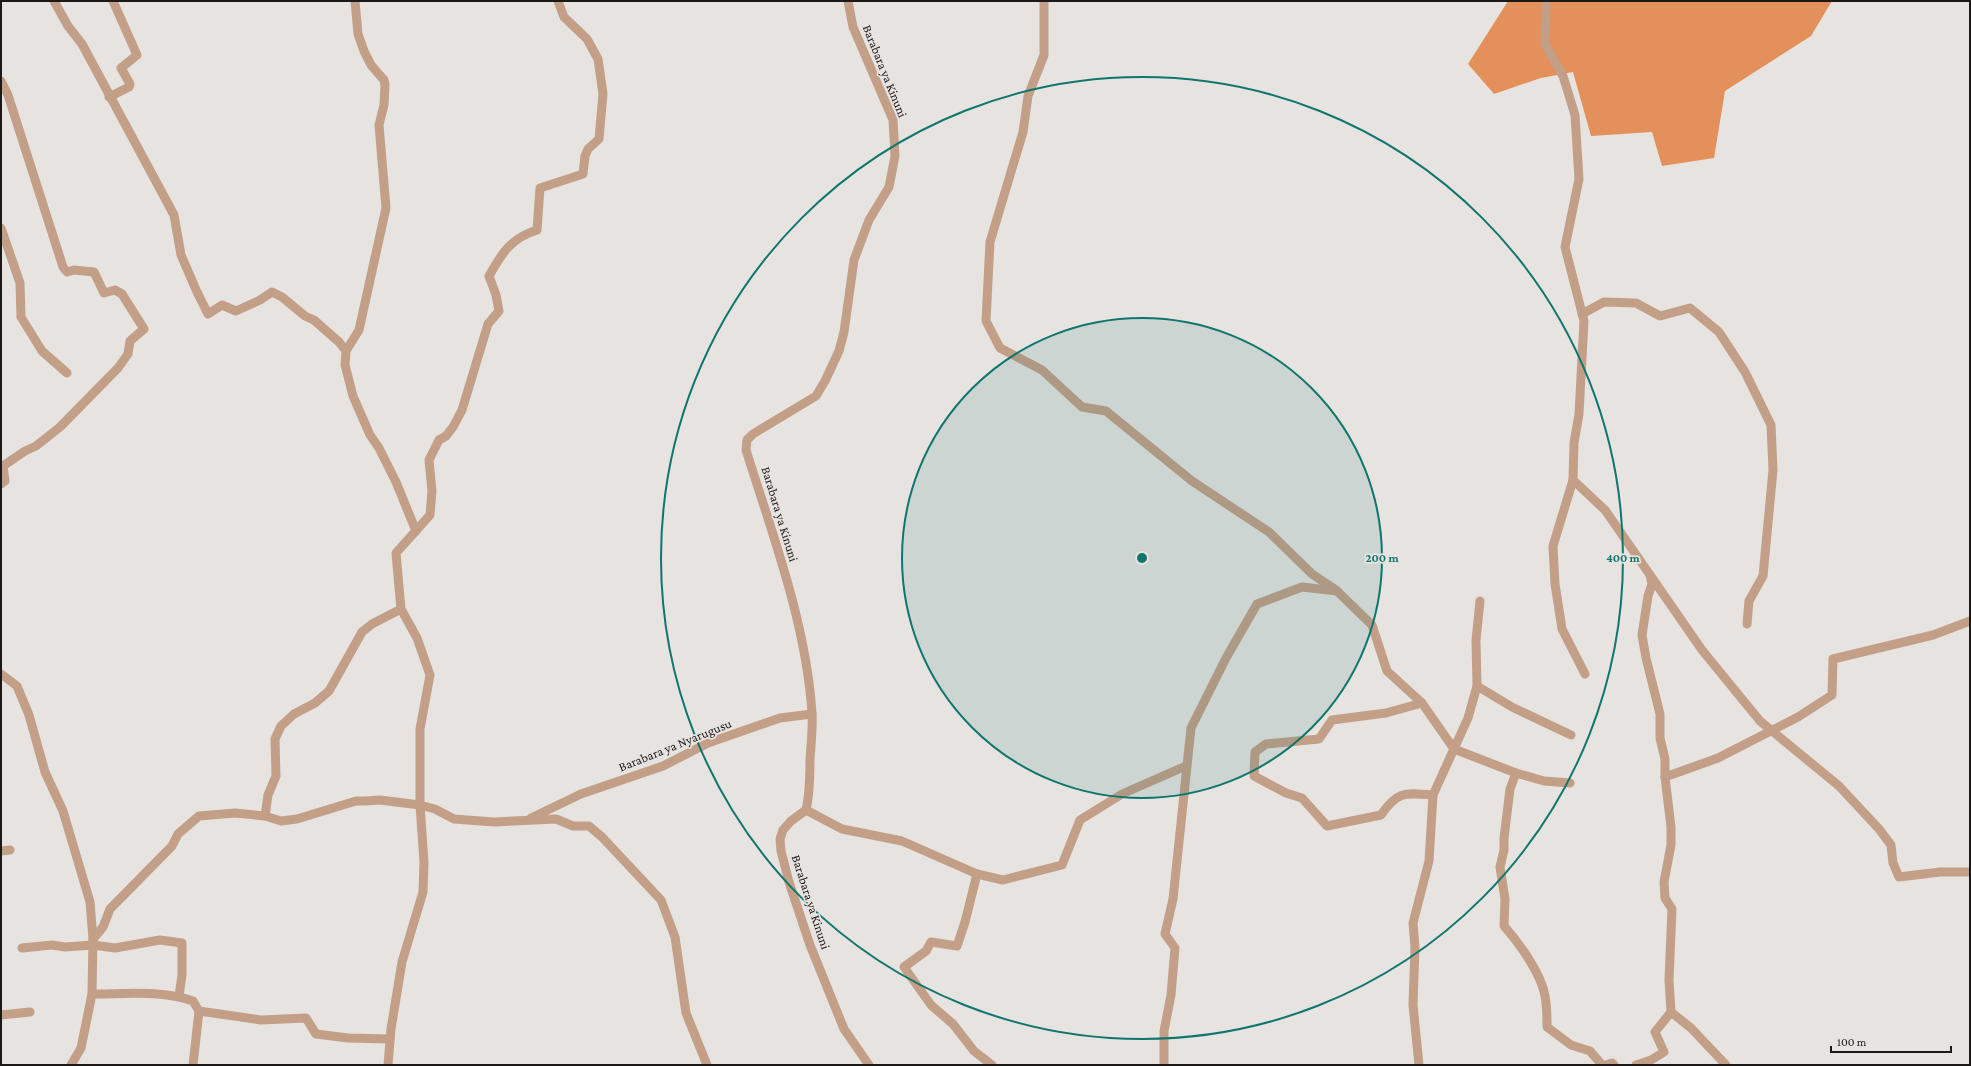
<svg xmlns="http://www.w3.org/2000/svg" width="1971" height="1066" font-family="'Crimson Pro',serif">
<style>
.forest{fill:#e3905a}
.lines{fill:none;stroke-linecap:round;stroke-linejoin:round}
.minor{stroke:#c49f88;stroke-width:9}
.ring{fill:none;stroke:#0f766e;stroke-width:2}
.labels{text-anchor:middle;dominant-baseline:central;stroke-width:3.5;stroke-linejoin:round;paint-order:stroke}
.street-label{font-size:13px;fill:#1b1918;stroke:#e7e3e1}
.centre{fill:#0f766e;stroke:#e7e3e1;stroke-width:2}
.ring-label{font-size:12px;text-anchor:middle;font-weight:bold;fill:#0f766e;stroke:#e7e3e1;stroke-width:3.5;stroke-linejoin:round;paint-order:stroke}
</style>
<rect width="100%" height="100%" fill="#e7e3e1"/>
<polygon class="forest" points="1508,1 1832,1 1811,36 1725,91 1714,158 1662,166 1652,132 1591,136 1573,72 1541,78 1494,94 1468,64"/>
<g class="lines">
<g class="minor">
<polyline points="54,1 68,26 82,44 174,215 181,255 197,292 208,314 222,305 236,311 260,300 272,292 282,297 305,316 314,320 339,342 346,351"/>
<polyline points="355,1 358,34 364,51 371,65 384,80 385,85 384,105 379,125 386,208 359,330 346,351 345,365 353,396 370,435 379,448 396,482 416,531"/>
<path d="M848 1 853 27 893 120 895 156 889 187 869 220 854 260 844 332 839 351 825 381 816 396 753 434 747 440 746 450C773 536 806 623 812 713 813 728 811 744 810 759 810 776 810 793 806 810L791 821 783 830 780 839 781 851 789 882 810 945 844 1029 869 1065"/>
<polyline points="1044,1 1044,55 1028,96 1023,132 990,242 986,321 1000,348 1042,370 1082,407 1106,411 1192,481 1269,532 1312,574 1336,590"/>
<polyline points="1546,1 1545,44 1563,76 1575,115 1579,179 1565,247 1584,321 1579,414 1574,443 1573,480 1605,510 1702,650 1760,721 1839,786 1879,829 1891,845 1893,863 1899,877 1940,872 1970,872"/>
<polyline points="1,81 8,95 63,267 67,272 74,270 94,272 104,293 115,290 122,294 144,329 130,341 128,354 118,368 60,427 36,446 25,451 3,466 5,481 1,484"/>
<polyline points="109,97 129,87 130,84 121,68 137,55 113,1"/>
<polyline points="1,228 20,283 21,317 42,351 67,373"/>
<polyline points="1582,314 1604,302 1636,303 1660,316 1690,308 1719,332 1745,372 1771,425 1773,470 1763,576 1749,601 1747,624"/>
<polyline points="1573,480 1553,546 1555,584 1562,629 1585,674"/>
<polyline points="1650,575 1652,584 1648,596 1642,635 1646,658 1660,714 1660,738 1665,759 1665,777"/>
<polyline points="1,674 17,686 29,715 45,772 63,811 90,902 93,939 92,994 81,1048 71,1065"/>
<polyline points="1477,686 1512,707 1571,735"/>
<path d="M1422 703 1386 713 1332 720 1319 739 1266 744 1255 752 1254 776 1286 793 1302 798 1327 826 1381 815C1398 790 1406 793 1433 795"/>
<path d="M1516 773 1510 789 1504 838V850L1500 867 1505 899 1504 926C1519 943 1541 973 1545 996 1547 1006 1547 1017 1547 1027L1571 1045 1590 1051 1602 1065"/>
<polyline points="806,810 842,829 902,841 977,874 1003,880 1062,865 1080,820 1122,794 1186,766"/>
<polyline points="265,816 268,795 276,776 275,739 281,726 294,714 315,703 329,691 362,632 372,624 401,609"/>
<polyline points="531,818 581,794 663,766 708,743 780,718 812,714"/>
<polyline points="1,851 10,850"/>
<polyline points="977,874 965,922 957,946 931,942 926,951 904,967 931,1005 953,1024 974,1051 992,1065"/>
<polyline points="93,939 103,927 110,909 172,846 178,834 199,816 235,813 265,816 281,821 297,819 356,801 365,801 380,800 420,805 435,809 454,819 494,822 556,819 573,826 589,826 602,837 661,900 675,937 686,1013 707,1065"/>
<polyline points="22,948 52,945 65,947 93,945 115,948 160,940 182,943 182,975 179,996"/>
<path d="M92 994C125 994 162 990 193 1001L199 1011 193 1065"/>
<polyline points="199,1011 261,1020 306,1018 316,1034 348,1038 390,1039"/>
<polyline points="1671,1012 1669,980 1672,909 1665,898 1664,882 1671,845 1671,827 1665,777 1718,758 1798,717 1832,695 1833,659 1933,635 1970,621"/>
<polyline points="1,1015 30,1012"/>
<path d="M388 1065 391 1029 402 962 423 892 424 862 420 805V729L430 675 417 638 401 609 396 553 430 515 432 491 429 460 439 440 446 436 453 427 462 410 488 324 499 311 496 295 489 276C502 253 511 238 537 230L540 188 583 174 585 156 588 149 599 139 603 94 598 59 587 39 564 17 558 1"/>
<polyline points="1164,1065 1164,1031 1171,995 1175,948 1165,934 1173,899 1191,728 1226,658 1257,604 1302,587 1337,591 1372,625 1387,671 1422,703 1454,749 1516,773 1544,781 1570,783"/>
<polyline points="1419,1065 1413,1005 1415,947 1413,923 1429,861 1433,795 1468,718 1477,686 1476,640 1480,601"/>
<polyline points="1606,1065 1612,1063 1614,1065"/>
<polyline points="1636,1065 1651,1060 1664,1052 1655,1032 1671,1012 1691,1028 1726,1065"/>
</g>
</g>
<circle cx="1142" cy="558" r="240" fill="#0f766e" fill-opacity=".12"/>
<g class="ring">
<circle cx="1142" cy="558" r="240"/>
<circle cx="1142" cy="558" r="481"/>
</g>
<g class="labels">
<g class="street-label">
<text transform="translate(885 71) rotate(68)">Barabara ya Kinuni</text>
<text transform="translate(780 514) rotate(73)">Barabara ya Kinuni</text>
<text transform="translate(675 745) rotate(-22)">Barabara ya Nyarugusu</text>
<text transform="translate(811 902) rotate(72)">Barabara ya Kinuni</text>
</g>
</g>
<circle cx="1142" cy="558" r="6" class="centre"/>
<g class="ring-label">
<text x="1382" y="562">200 m</text>
<text x="1623" y="562">400 m</text>
</g>
<rect width="1971" height="1066" fill="none" stroke="#1b1918" stroke-width="4"/>
<path d="M1831 1046v6h120v-6" fill="none" stroke="#1b1918" stroke-width="2"/>
<text x="1837" y="1046" font-size="12" fill="#1b1918" stroke="#e7e3e1" stroke-width="3" paint-order="stroke">100 m</text>
</svg>
